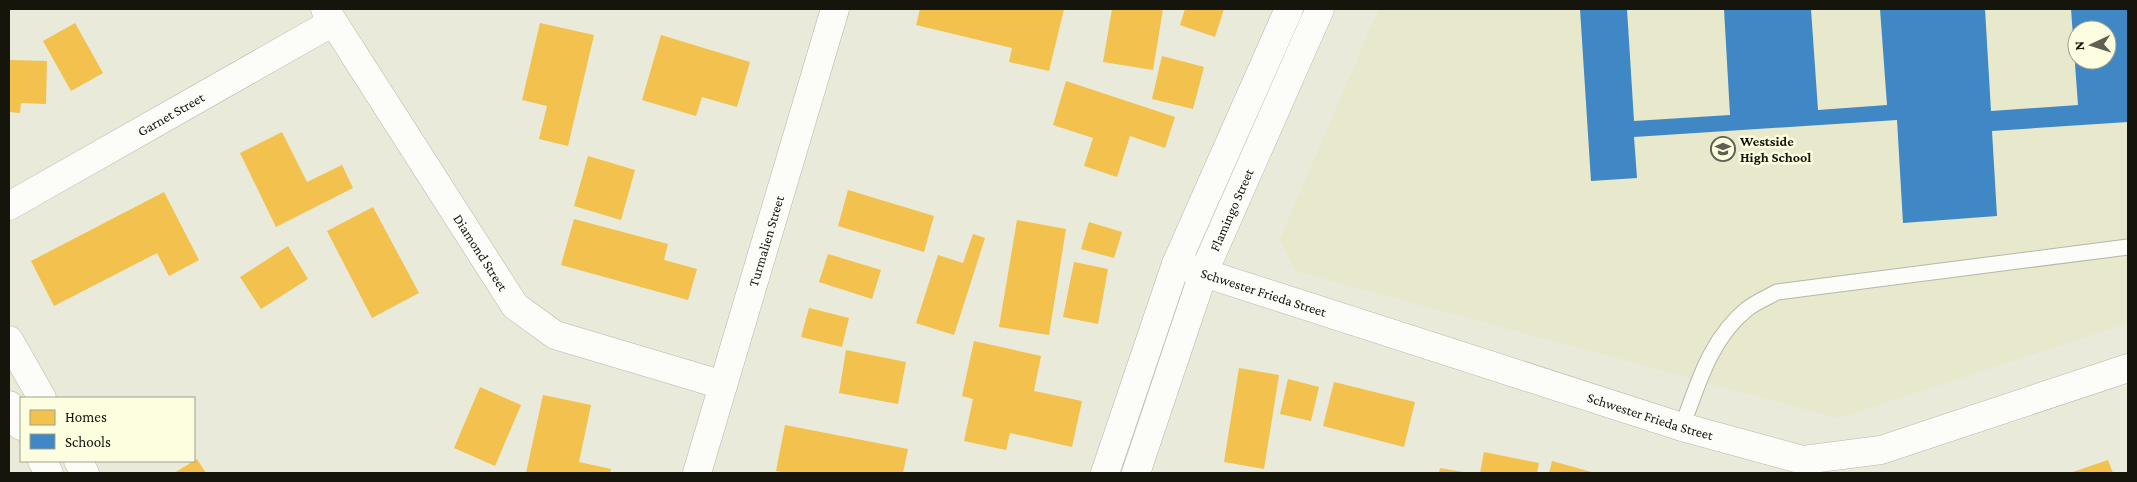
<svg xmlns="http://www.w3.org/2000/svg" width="2137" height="482" font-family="'Crimson Pro',serif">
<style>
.built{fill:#e7e8cc;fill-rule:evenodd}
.homes{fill:#f2c14e}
.schools{fill:#3f88c5;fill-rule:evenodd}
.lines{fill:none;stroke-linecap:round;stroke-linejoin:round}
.service-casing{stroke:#b7b7aa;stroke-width:17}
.minor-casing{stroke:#b7b7aa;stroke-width:29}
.tertiary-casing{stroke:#b7b7aa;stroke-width:29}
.service{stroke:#fcfcf9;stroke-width:15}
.minor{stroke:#fcfcf9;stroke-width:28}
.tertiary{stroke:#fcfcf9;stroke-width:28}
.labels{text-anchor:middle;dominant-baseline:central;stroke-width:5;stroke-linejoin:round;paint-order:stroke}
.street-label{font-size:14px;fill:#15150b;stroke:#fcfedf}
.poi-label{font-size:14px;font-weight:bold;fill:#15150b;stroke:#fcfedf;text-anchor:start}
</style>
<rect width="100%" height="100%" fill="#e9ead9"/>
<path class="built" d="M1379 9H2128V323L1838 418 1295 271 1280 239ZM2077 30H2107V60H2077Z"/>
<g class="homes">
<polygon points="920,9 1064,9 1049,71 1009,62 1012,48 916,25"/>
<polygon points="1112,9 1163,9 1153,70 1103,62"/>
<polygon points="1185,9 1224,9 1215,37 1180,25"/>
<polygon points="75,23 103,73 71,91 43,41"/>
<polygon points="540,23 594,35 568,146 539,139 547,106 522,100"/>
<polygon points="661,35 750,62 737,107 702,97 696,116 642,100"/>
<polygon points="1162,56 1204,67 1193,109 1152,99"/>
<polygon points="9,60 47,61 46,104 21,103 20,113 9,112"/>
<polygon points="1066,81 1175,117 1165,148 1130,136 1117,177 1084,166 1093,138 1053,125"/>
<polygon points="282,132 307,182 342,165 353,188 276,227 240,153"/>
<polygon points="588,156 635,170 621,220 574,206"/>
<polygon points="848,190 934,216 924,252 838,226"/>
<polygon points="164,192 199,260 169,276 157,253 54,306 31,261"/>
<polygon points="373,207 419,293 372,318 327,231"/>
<polygon points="574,219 668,244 664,260 697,269 688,300 561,265"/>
<polygon points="1017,220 1066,229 1049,335 999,327"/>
<polygon points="1089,222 1122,232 1114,258 1081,249"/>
<polygon points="973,234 985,238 954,335 916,323 938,255 963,263"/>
<polygon points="288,246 308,279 261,309 240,277"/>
<polygon points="828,254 881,270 872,299 819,282"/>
<polygon points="1074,262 1108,269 1098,324 1063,317"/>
<polygon points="809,308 849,318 842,347 801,337"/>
<polygon points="974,341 1041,356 1034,391 1082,401 1072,447 1010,433 1006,450 964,441 973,399 962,396"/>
<polygon points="846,350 906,362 898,404 839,393"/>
<polygon points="1239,368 1279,375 1264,469 1224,462"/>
<polygon points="1288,379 1319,387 1311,421 1280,414"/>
<polygon points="1334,382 1415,402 1404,447 1323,426"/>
<polygon points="480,387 521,405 495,466 454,448"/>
<polygon points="543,395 591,405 579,462 611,469 610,473 526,473"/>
<polygon points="785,425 908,449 903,473 788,473 776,471"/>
<polygon points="1484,452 1539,463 1537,473 1480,473"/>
<polygon points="197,459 206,473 174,473"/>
<polygon points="2108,460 2113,473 2070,473"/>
<polygon points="1552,461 1595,473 1549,473"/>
<polygon points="1440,468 1463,472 1463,473 1439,473"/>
</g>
<path class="schools" d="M1580 9H1627L1634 121 1730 115 1724 9H1811L1818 110 1887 105 1880 9H1985L1991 111 2078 105 2071 9H2128V122L1992 131 1997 216 1903 223 1897 120 1634 137 1637 178 1591 181ZM2077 30H2107V60H2077Z"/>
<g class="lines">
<defs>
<path id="service" d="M1682 427C1698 384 1710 339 1747 309 1756 302 1768 297 1777 292L2128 247"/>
<g id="minor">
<path id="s1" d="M325 9 515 306 555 335 723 385"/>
<path id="s2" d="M9 206 333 22"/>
<path id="s3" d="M1176 264 1682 427 1803 460 1881 450 2128 368"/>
<path id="s4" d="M697 473 835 9"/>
<polyline points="1105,473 1176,264 1289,9"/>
<path id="s5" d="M1136 473 1203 274 1320 9"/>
</g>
<g id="tertiary">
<polyline points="9,340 42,398"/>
<polyline points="9,405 21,426"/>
<polyline points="42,461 49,473"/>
<polyline points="78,461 85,473"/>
</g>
</defs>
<use href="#service" class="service-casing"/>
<use href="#minor" class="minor-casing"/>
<use href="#tertiary" class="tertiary-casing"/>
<use href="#service" class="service"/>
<use href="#minor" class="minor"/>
<use href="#tertiary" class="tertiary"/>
</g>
<defs>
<symbol id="school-ring" viewBox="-11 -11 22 22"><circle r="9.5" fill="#fcfedf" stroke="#5f6053" stroke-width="1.5"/><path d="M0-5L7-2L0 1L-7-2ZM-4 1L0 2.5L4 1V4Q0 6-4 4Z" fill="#5f6053"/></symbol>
</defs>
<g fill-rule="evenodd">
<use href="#school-ring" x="1709" y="135" width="28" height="28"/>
</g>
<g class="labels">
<g class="street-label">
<text stroke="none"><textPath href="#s2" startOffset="186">Garnet Street</textPath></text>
<text stroke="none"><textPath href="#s5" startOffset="280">Flamingo Street</textPath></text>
<text stroke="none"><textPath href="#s4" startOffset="242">Turmalien Street</textPath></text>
<text stroke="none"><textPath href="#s1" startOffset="289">Diamond Street</textPath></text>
<text stroke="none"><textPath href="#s3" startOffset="92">Schwester Frieda Street</textPath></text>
<text stroke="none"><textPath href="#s3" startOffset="498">Schwester Frieda Street</textPath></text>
</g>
<g class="poi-label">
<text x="1740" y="141">Westside<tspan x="1740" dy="16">High School</tspan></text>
</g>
</g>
<rect width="2137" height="482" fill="none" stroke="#15150b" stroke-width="20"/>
<rect x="20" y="397" width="175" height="65" fill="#fcfedf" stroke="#a0a18a"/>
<rect x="30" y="410" width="25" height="15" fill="#f2c14e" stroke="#a0a18a"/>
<text x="65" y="422" font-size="15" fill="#15150b">Homes</text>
<rect x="30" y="434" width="25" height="15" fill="#3f88c5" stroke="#a0a18a"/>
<text x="65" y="447" font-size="15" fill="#15150b">Schools</text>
<g transform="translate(2092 45) rotate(266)"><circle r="24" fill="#fcfedf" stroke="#a0a18a"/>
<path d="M0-4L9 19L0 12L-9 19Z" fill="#5f6053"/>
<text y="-8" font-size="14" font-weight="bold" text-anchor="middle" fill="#15150b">N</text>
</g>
</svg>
